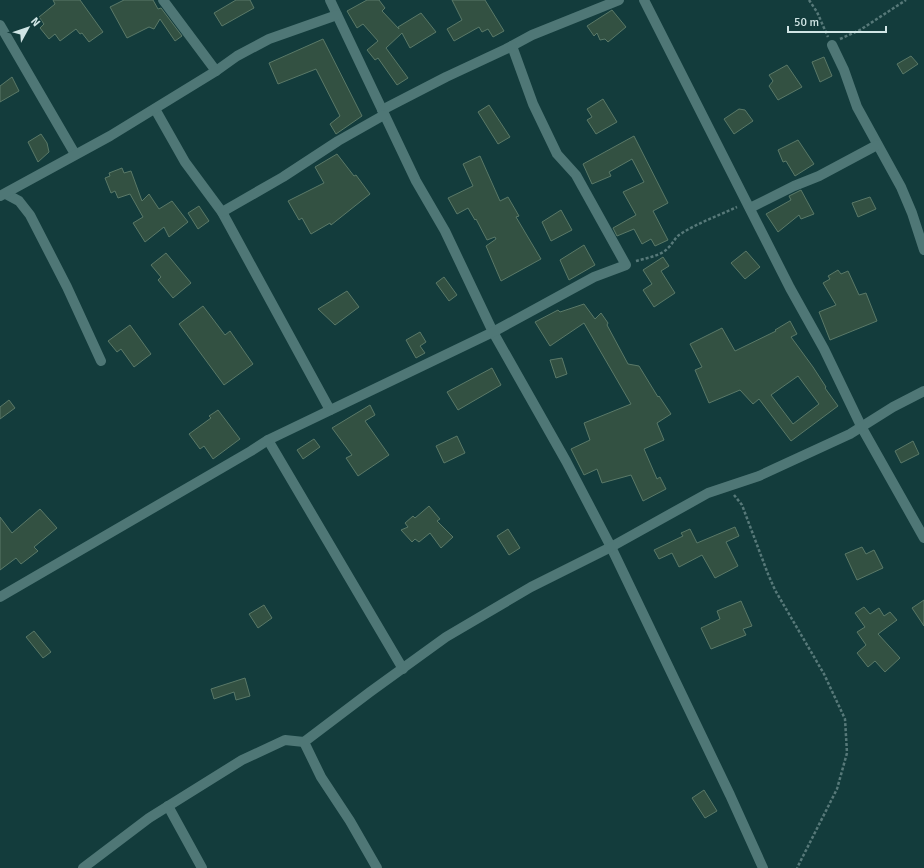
<svg xmlns="http://www.w3.org/2000/svg" width="924" height="868" font-family="Signika,sans-serif">
<style>
.building{fill:#335142;stroke:#5a7968;fill-rule:evenodd}
.lines{fill:none;stroke-linecap:round;stroke-linejoin:round}
.path{stroke:#577979;stroke-width:2.5;stroke-dasharray:3 2;stroke-linecap:butt}
.minor{stroke:#4f7776;stroke-width:10}
</style>
<rect width="100%" height="100%" fill="#133c3c"/>
<g class="building">
<polygon points="53,0 80,0 103,32 89,42 82,33 80,34 76,29 60,41 55,34 49,39 40,28 44,24 39,17 55,4"/>
<polygon points="124,0 153,0 158,9 161,8 182,36 175,41 160,19 154,29 149,27 127,38 110,7"/>
<polygon points="236,0 250,0 254,8 222,26 214,13"/>
<polygon points="367,0 379,0 385,8 382,11 399,29 398,27 421,13 436,32 410,48 402,33 386,48 408,78 397,85 378,58 375,60 367,50 378,41 363,24 357,28 347,11"/>
<polygon points="452,0 485,0 504,31 493,37 488,29 482,32 479,27 454,41 447,29 462,20"/>
<polygon points="612,10 626,27 608,42 605,39 600,40 597,33 594,36 587,26"/>
<polygon points="323,39 362,116 336,134 330,124 340,116 316,69 278,84 269,63"/>
<polygon points="911,56 918,64 903,74 897,64"/>
<polygon points="824,57 832,76 820,82 812,62"/>
<polygon points="787,65 802,87 778,100 769,86 773,81 769,75"/>
<polygon points="12,77 19,91 0,102 0,86"/>
<polygon points="603,99 617,122 596,134 587,120 592,117 587,109"/>
<polygon points="489,105 510,137 498,144 478,112"/>
<polygon points="739,109 745,110 753,121 734,134 724,119"/>
<polygon points="41,134 47,143 49,152 38,162 28,142"/>
<polygon points="634,136 668,203 653,211 668,240 655,246 651,239 642,244 634,229 617,236 613,228 636,215 623,192 644,182 632,159 609,172 611,176 592,184 583,164"/>
<polygon points="798,140 814,164 795,176 786,161 783,162 778,150"/>
<polygon points="337,154 354,176 356,175 370,194 331,225 330,223 311,234 302,218 299,220 288,201 324,183 315,167"/>
<polygon points="480,156 500,201 508,197 519,216 516,217 541,259 501,281 486,246 496,239 495,237 487,240 476,219 475,220 468,208 457,214 448,198 473,186 463,164"/>
<polygon points="122,168 124,173 131,171 142,201 149,194 159,209 172,201 188,222 169,237 164,227 145,242 133,223 143,217 130,194 118,198 115,191 111,193 105,178 110,176 109,173"/>
<polygon points="801,190 814,214 801,219 799,215 778,232 766,214 791,200 789,196"/>
<polygon points="870,197 876,209 858,217 852,203"/>
<polygon points="199,206 209,221 198,229 188,213"/>
<polygon points="561,210 572,230 551,241 542,222"/>
<polygon points="584,245 595,265 569,280 560,260"/>
<polygon points="746,251 760,267 745,279 731,263"/>
<polygon points="166,253 191,283 173,298 158,280 161,277 151,265"/>
<polygon points="663,257 669,266 661,271 675,293 654,307 643,290 652,284 643,270"/>
<polygon points="838,270 841,274 848,271 859,295 866,293 877,321 830,340 819,312 836,305 823,283 830,279 828,276"/>
<polygon points="444,277 457,295 449,301 436,283"/>
<polygon points="347,291 359,307 335,325 318,309"/>
<polygon points="584,304 595,319 601,313 608,323 607,325 628,364 639,366 658,397 659,396 671,414 657,423 664,440 644,449 657,479 660,477 666,489 643,501 631,475 602,483 597,469 584,475 571,449 590,440 584,423 631,404 584,323 550,346 535,322 558,310 560,312"/>
<polygon points="203,306 225,335 230,331 253,364 224,385 179,324"/>
<path d="M790 321 797 334 791 337 813 367 826 387 825 388 838 406 791 441 759 399 753 404 740 390 709 403 695 370 702 367 690 344 722 328 735 351 776 331 775 330ZM798 376 819 404 793 424 771 395Z"/>
<polygon points="130,325 151,354 134,367 121,349 117,352 108,341"/>
<polygon points="420,332 426,342 420,346 425,353 416,358 406,340"/>
<polygon points="562,358 567,374 556,378 550,360"/>
<polygon points="492,368 501,385 458,410 447,392"/>
<polygon points="9,400 15,408 0,419 0,407"/>
<polygon points="370,405 375,415 365,421 389,455 358,476 346,458 352,455 332,428"/>
<polygon points="218,410 240,439 213,459 204,446 200,449 189,434 211,418 209,416"/>
<polygon points="457,436 465,453 444,463 436,446"/>
<polygon points="314,439 320,447 303,459 297,450"/>
<polygon points="913,441 919,454 901,463 895,451"/>
<polygon points="429,506 440,519 437,521 453,537 441,548 430,533 419,542 415,539 412,542 401,530 408,527 405,523 413,516 415,518"/>
<polygon points="40,509 57,528 34,547 38,551 21,564 16,558 0,570 0,517 12,533"/>
<polygon points="735,527 739,536 726,542 738,566 715,578 702,555 679,567 672,553 659,559 654,550 683,536 681,533 690,529 697,543"/>
<polygon points="508,529 520,548 509,555 497,536"/>
<polygon points="862,547 866,554 874,550 883,568 857,580 845,554"/>
<polygon points="924,600 924,626 912,608"/>
<polygon points="741,601 752,626 743,629 746,635 711,649 701,628 720,619 717,611"/>
<polygon points="264,605 272,618 258,628 249,614"/>
<polygon points="864,607 870,614 879,608 884,616 890,612 897,620 878,634 900,658 885,672 875,661 868,667 857,653 866,645 857,632 865,627 855,613"/>
<polygon points="34,631 51,652 43,658 26,637"/>
<polygon points="245,678 250,696 236,700 234,692 214,699 211,689"/>
<polygon points="704,790 717,811 705,818 692,798"/>
</g>
<g class="lines">
<g class="path">
<polyline points="809,0 817,12 828,37"/>
<polyline points="840,39 860,30 906,0"/>
<path d="M636 261C646 258 660 256 667 249 672 245 674 239 679 235 697 223 718 216 737 207"/>
<polyline points="734,495 742,505 768,574 775,590 824,674 845,719 847,753 837,789 797,868"/>
</g>
<g class="minor">
<polyline points="163,0 216,71"/>
<polyline points="330,0 416,181 445,231 493,332 566,461 611,547 730,795 763,868"/>
<polyline points="644,0 790,288 824,349 862,428 924,538"/>
<polyline points="0,25 75,154"/>
<polyline points="832,45 844,70 857,107 901,187 912,213 924,250"/>
<polyline points="155,109 185,162 222,212 330,410"/>
<polyline points="382,110 446,77 506,49 532,35 619,0"/>
<polyline points="6,194 19,201 30,215 67,287 101,361"/>
<polyline points="0,196 110,136 216,71 237,56 269,39 337,15"/>
<polyline points="750,208 794,186 819,176 877,145"/>
<polyline points="222,212 283,177 338,141 384,115"/>
<polyline points="268,440 403,669"/>
<polyline points="0,597 251,451 268,440 493,332 594,277 626,265 576,175 557,154 533,104 512,46"/>
<polyline points="168,806 202,868"/>
<polyline points="83,868 149,818 242,760 285,740 304,742"/>
<polyline points="377,868 350,821 321,777 304,742 370,692 446,637 531,587 611,547 708,493 759,476 850,434 893,407 924,391"/>
</g>
</g>
<g transform="translate(28 28) rotate(50)" stroke="#133c3c" stroke-width="3" paint-order="stroke">
<path d="M0-3L7 15L0 10L-7 15Z" fill="#d0e5e5"/>
<text y="-6" font-size="11" font-weight="bold" text-anchor="middle" fill="#d0e5e5">N</text>
</g>
<path d="M788 26v6h98v-6" fill="none" stroke="#d0e5e5" stroke-width="2"/>
<text x="794" y="26" font-size="12" fill="#d0e5e5" stroke="#133c3c" stroke-width="3" paint-order="stroke">50 m</text>
</svg>
